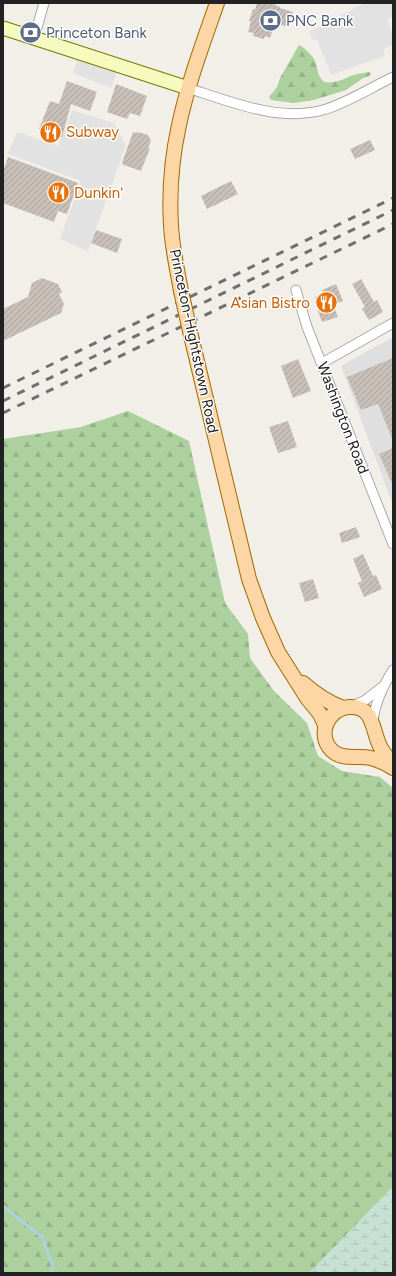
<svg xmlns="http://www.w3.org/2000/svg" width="396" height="1276" font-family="Figtree,sans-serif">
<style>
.residential{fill:#e0dfdf}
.forest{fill:url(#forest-firs)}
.wetland{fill:url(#wetland-marsh)}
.parking{fill:#e2e2e2}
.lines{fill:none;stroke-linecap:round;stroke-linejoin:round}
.stream{stroke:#aad3df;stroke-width:3}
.building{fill:url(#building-hatch)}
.street-casing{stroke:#a9a9a9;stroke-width:11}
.secondary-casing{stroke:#707d05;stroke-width:15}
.primary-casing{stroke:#a06b00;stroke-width:16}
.street{stroke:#fff;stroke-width:9}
.secondary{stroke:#f7fabf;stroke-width:13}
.primary{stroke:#fcd6a4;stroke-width:14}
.rail{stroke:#707070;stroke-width:3;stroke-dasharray:8 8;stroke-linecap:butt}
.primary-bridge-casing{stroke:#a06b00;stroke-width:16;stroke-linecap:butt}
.primary-bridge{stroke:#fcd6a4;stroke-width:14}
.labels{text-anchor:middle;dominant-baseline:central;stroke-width:3;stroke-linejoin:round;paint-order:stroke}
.service-label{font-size:15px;fill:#4e5e75;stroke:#fff;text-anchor:start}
.food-label{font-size:15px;fill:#c56008;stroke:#fff;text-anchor:start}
.street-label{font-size:15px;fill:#222;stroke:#fff}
</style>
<defs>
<pattern id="forest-firs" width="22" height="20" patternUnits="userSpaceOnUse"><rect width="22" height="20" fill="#add19e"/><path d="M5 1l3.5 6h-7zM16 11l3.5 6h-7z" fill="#95b388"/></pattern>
<pattern id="wetland-marsh" width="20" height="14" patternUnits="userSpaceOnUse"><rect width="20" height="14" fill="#c6e0d4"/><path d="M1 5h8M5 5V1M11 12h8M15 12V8" fill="none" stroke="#aac0b6"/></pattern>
<pattern id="building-hatch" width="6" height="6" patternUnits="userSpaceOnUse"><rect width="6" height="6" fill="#c7bfb8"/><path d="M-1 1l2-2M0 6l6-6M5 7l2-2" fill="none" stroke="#aba49e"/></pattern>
</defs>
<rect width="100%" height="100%" fill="#f2efe9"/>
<polygon class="residential" points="393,337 393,505 341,366"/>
<g class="forest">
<path d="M299 45C303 46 314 57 315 61 319 70 316 74 324 82 337 84 344 78 354 75 359 73 365 73 370 72L371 74 369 76 363 78 346 90 314 100 294 103 271 100 269 97 277 87 280 78Z"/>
<polygon points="128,411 189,441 225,603 248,634 250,658 274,691 307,723 318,756 342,771 380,777 393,788 393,1273 3,1273 3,439 81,427"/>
</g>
<polygon class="wetland" points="393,1186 393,1273 309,1273"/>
<g class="parking">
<polygon points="365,3 393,3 393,16 389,18 388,21 393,35 393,45 383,49 385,56 331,75 317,39 313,40 309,32"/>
<polygon points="78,59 117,72 111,88 73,73"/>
<polygon points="72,110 114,123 126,145 88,251 60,239 81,181 8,154 17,132 58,146"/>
</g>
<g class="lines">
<polyline class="stream" points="3,1206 42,1237 52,1264 52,1273"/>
</g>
<g class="building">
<polygon points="257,3 276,3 275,5 280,7 280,8 293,12 288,27 275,23 270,38 265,36 264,39 253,36 254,33 248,32 251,21 249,21 253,9 255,10"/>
<polygon points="67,81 97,92 90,111 71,104 62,137 39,129 50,101 59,104"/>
<polygon points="116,84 147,96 140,116 130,113 127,119 107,112"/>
<polygon points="133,132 137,133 138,132 148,135 151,141 148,148 150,148 141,171 124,165 122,163"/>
<polygon points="370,140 375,150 355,159 350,149"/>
<polygon points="8,157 78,183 67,214 58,211 54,222 3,203 3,171"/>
<polygon points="231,181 238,194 207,209 201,196"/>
<polygon points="96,230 122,239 117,253 91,243"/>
<polygon points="42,278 58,284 62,292 59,294 64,304 61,313 3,341 3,309 28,297 32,283"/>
<polygon points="361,279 374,302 377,300 383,312 369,320 362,309 365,307 352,284"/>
<polygon points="336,284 343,301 333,304 338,317 322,322 315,302 317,302 315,297 324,294 322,290"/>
<polygon points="393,358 393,441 378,404 361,410 347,377"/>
<polygon points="298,359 311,391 293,398 281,366"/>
<polygon points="288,421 297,447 278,453 269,427"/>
<polygon points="393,448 393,486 379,454"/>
<polygon points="356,527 360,537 342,543 339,533"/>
<polygon points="363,554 373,576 376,575 382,589 364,597 358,583 362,581 353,559"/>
<polygon points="313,579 319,598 305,602 299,583"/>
</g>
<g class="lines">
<defs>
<g id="street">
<polyline points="34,38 44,3"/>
<path d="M188 88C231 102 279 122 323 110 345 104 372 87 393 77"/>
<polyline points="296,290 307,327 393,544"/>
<polyline points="322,363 393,323"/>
<polyline points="352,706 364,701 382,687"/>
<path d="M373 721C375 702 383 686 393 670"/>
</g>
<polyline id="secondary" points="3,28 188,88"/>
<g id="primary">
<path d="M181 291C177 269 172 247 171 225 169 192 172 157 179 125 188 83 203 43 217 3"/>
<polyline points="192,340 249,579 263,618 278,652 307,698 320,714 325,725"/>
<path d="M303 683C315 694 327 702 343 708"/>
<path d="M393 764C387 757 382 752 379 744 372 728 373 706 350 707 326 708 315 739 335 753 346 760 359 755 371 758 378 760 387 764 393 768"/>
</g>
</defs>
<use href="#street" class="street-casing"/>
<use href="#secondary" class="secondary-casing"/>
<use href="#primary" class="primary-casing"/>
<use href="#street" class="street"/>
<use href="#secondary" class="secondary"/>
<use href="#primary" class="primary"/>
<g class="rail">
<polyline points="3,388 393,198"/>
<polyline points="3,401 393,210"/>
<polyline points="3,413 393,224"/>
</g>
<defs>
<polyline id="primary-bridge" points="181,291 192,340"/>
</defs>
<use href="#primary-bridge" class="primary-bridge-casing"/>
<use href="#primary-bridge" class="primary-bridge"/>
</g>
<defs>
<symbol id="bank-disc" viewBox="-11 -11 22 22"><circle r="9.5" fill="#5c6f8a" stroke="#fff"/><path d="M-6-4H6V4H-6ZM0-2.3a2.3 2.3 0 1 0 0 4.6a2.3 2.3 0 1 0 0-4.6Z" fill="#fff"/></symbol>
<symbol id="restaurant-disc" viewBox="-11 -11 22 22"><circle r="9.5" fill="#e8710a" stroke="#fff"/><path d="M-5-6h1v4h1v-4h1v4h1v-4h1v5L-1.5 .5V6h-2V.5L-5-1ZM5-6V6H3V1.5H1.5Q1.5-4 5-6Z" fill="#fff"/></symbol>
</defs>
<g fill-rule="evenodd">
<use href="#bank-disc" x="258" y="8" width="25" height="25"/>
<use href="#bank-disc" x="18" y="20" width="25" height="25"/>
<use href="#restaurant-disc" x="38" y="120" width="25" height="25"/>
<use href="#restaurant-disc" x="46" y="180" width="25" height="25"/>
<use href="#restaurant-disc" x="314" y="290" width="25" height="25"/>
</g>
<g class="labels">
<g class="service-label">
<text x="286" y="21">PNC Bank</text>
<text x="46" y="33">Princeton Bank</text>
</g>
<g class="food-label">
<text x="66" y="132">Subway</text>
<text x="74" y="193">Dunkin'</text>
<text x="310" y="303" text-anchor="end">Asian Bistro</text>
</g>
<g class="street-label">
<text transform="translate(194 341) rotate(78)">Princeton-Hightstown Road</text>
<text transform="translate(343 418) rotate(69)">Washington Road</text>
</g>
</g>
<rect width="396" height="1276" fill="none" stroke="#222222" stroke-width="8"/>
</svg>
